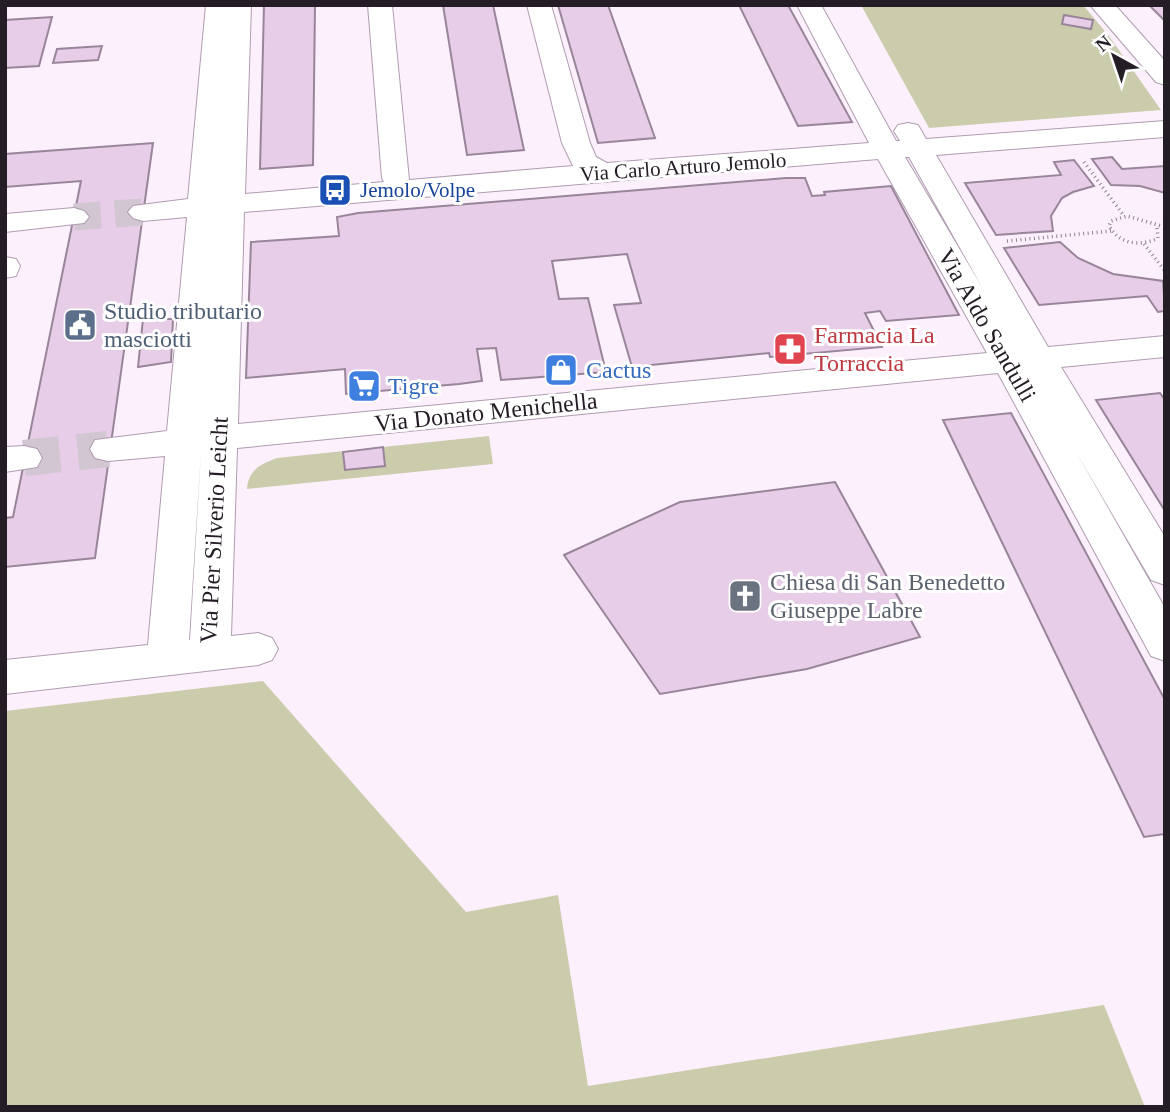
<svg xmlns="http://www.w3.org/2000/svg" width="1170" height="1112" font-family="'Times New Roman',serif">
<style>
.green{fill:#caccac}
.building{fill:#e7cde8;stroke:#998599;stroke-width:2}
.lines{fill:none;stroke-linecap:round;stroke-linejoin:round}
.minor-tunnel-far1{stroke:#d2c6d2;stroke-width:27;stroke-dasharray:27 14;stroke-linecap:butt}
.minor-tunnel{stroke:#d2c6d2;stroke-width:36;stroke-dasharray:36 18;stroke-linecap:butt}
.minor-casing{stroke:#af9cb0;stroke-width:2}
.path{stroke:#8c828c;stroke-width:3.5;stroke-dasharray:1 3.5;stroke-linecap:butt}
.minor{fill:#fff;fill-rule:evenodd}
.labels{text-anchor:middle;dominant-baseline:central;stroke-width:6;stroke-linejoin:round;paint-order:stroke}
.far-street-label{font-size:21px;fill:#251d25;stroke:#fff}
.far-transit-label{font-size:21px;fill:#164399;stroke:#fff;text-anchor:start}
.service-label{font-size:24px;fill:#4e5e75;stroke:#fff;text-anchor:start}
.street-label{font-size:24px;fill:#251d25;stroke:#fff}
.health-label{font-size:24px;fill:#be3a42;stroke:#fff;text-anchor:start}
.shop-label{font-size:24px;fill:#366cbe;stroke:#fff;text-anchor:start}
.worship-label{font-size:24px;fill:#5b616d;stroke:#fff;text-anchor:start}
</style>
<rect width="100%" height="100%" fill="#fdf0fd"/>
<g class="green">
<polygon points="861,5 1083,5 1109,36 1161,110 929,128"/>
<path d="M489 436 493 464 247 489C248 470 261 464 277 458Z"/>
<polygon points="263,681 466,912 558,895 588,1086 1104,1005 1145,1107 5,1107 5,711"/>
</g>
<g class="building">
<polygon points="264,5 315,5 313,165 260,169"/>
<polygon points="443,5 493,5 524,150 467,155"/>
<polygon points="558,5 608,5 655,138 598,143"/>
<polygon points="739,5 788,5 852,122 798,126"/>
<polygon points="1149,5 1165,5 1165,21"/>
<polygon points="1064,15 1093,20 1091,29 1062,24"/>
<polygon points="52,17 39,66 5,68 5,20"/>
<polygon points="102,46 98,60 53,63 57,49"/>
<polygon points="153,143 95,558 5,567 5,518 13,517 81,181 5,187 5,154"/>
<polygon points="1112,157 1122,169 1165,166 1165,193 1140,186 1111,185 1092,159"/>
<polygon points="1074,160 1094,186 1073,192 1062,198 1051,216 1053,231 996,235 965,183 1061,175 1054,162"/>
<polygon points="786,178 805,178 812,196 825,195 824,192 891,186 959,315 886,321 880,311 865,313 882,347 770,357 769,353 632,367 614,305 641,303 627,254 552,261 559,299 588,298 606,372 501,380 496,348 477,349 482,381 459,384 346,394 345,369 246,378 251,242 339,236 337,217 358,213"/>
<polygon points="1060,242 1078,258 1113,274 1163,281 1165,311 1158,312 1147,296 1039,305 1004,248"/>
<polygon points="143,319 173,319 171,362 138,367"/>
<polygon points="1160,393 1165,400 1165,511 1096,400"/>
<polygon points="1011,413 1165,700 1165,834 1144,837 943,420"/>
<polygon points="383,447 385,466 345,470 343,452"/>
<polygon points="835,482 920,637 807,669 660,694 564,555 680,502"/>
</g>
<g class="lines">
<polyline class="minor-tunnel-far1" points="74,217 143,212"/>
<polyline class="minor-tunnel" points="24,458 108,449"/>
<defs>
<g id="minor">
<path d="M206 5H251L245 194 384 182 382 178 368 5H392L409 180 573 166 562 143 527 5H551L590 143 596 157 607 163 869 143 797 5H821L896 141H900L894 131 898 125 908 123 918 125 926 139 1165 121V137L936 155 1048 347 1165 336V357L1061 367 1165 537V585L1151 580 1076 452 1165 608V661L1151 656 998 373 237 448 231 636 258 633 272 638 278 649 272 660 258 665 5 694V660L148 645 165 456 108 461 95 458 90 449 95 440 167 431 187 217 143 221 133 218 128 212 133 206 188 199ZM905 157H909L983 289ZM878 159 987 353 238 424 244 212ZM201 452 190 640H189Z"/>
<polygon points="1090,5 1115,5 1165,61 1165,85 1156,82"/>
<polygon points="74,208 84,211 89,217 84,223 5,232 5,214"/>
<polygon points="5,257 16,259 20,266 16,276 5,278"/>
<polygon points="24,446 37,449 42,458 37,467 5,472 5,447"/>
</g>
</defs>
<use href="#minor" class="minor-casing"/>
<g class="path">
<polyline points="1084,162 1124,216"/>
<path d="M1157 228 1158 238C1140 247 1119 244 1109 226L1111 221 1127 216 1165 227"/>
<polyline points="1007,241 1111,231"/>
<polyline points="1144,244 1165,271"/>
</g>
<use href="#minor" class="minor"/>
</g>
<defs>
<symbol id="bus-square" viewBox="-11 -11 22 22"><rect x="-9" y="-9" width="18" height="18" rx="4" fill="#1a4fb4" stroke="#fff"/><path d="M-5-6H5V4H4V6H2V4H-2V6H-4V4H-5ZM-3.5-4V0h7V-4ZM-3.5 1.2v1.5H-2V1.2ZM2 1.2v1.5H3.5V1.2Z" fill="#fff"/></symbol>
<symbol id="civic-square" viewBox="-11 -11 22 22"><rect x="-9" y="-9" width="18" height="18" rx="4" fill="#5c6f8a" stroke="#fff"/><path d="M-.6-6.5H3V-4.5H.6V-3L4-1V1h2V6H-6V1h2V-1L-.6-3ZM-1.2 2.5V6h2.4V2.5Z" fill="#fff"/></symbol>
<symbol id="pharmacy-square" viewBox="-11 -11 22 22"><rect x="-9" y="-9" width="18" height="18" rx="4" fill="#e0444e" stroke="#fff"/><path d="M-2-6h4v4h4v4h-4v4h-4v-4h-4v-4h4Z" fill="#fff"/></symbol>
<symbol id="shop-square" viewBox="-11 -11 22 22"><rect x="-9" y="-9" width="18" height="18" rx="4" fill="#3f7fe0" stroke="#fff"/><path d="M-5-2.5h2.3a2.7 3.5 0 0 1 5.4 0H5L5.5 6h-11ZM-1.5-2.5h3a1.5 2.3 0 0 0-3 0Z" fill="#fff"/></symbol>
<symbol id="supermarket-square" viewBox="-11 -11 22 22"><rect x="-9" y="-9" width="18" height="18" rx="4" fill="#3f7fe0" stroke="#fff"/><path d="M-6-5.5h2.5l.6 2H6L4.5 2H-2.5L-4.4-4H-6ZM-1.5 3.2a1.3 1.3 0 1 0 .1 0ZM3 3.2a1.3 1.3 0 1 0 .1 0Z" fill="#fff"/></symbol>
<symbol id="church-square" viewBox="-11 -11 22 22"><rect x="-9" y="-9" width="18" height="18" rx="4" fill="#6b7280" stroke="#fff"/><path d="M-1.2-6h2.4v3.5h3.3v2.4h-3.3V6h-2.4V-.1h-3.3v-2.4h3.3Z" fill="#fff"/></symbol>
</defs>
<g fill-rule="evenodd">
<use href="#bus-square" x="316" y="171" width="38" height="38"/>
<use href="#civic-square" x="61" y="306" width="38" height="38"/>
<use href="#pharmacy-square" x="771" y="330" width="38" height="38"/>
<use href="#shop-square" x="542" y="351" width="38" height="38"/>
<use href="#supermarket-square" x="345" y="367" width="38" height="38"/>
<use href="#church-square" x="726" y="577" width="38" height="38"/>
</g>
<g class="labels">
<g class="far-street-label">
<text transform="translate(683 167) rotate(-4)">Via Carlo Arturo Jemolo</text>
</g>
<g class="far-transit-label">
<text x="360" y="190">Jemolo/Volpe</text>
</g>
<g class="service-label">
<text x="104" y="311">Studio tributario<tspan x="104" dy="28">masciotti</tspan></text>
</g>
<g class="street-label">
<text transform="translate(987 325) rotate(60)">Via Aldo Sandulli</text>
<text transform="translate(486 412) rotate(-6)">Via Donato Menichella</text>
<text transform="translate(214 530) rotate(-87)">Via Pier Silverio Leicht</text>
</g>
<g class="health-label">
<text x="814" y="335">Farmacia La<tspan x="814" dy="28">Torraccia</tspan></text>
</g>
<g class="shop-label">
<text x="586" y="370">Cactus</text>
<text x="388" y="386">Tigre</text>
</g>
<g class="worship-label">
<text x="770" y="582">Chiesa di San Benedetto<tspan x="770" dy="28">Giuseppe Labre</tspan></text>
</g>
</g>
<rect width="1170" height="1112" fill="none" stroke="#251d25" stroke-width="14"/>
<g transform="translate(1114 56) rotate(320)" stroke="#ffffff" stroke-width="5" paint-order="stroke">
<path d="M0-5L12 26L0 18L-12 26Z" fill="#251d25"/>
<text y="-10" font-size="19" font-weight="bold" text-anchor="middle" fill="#251d25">N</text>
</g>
</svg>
